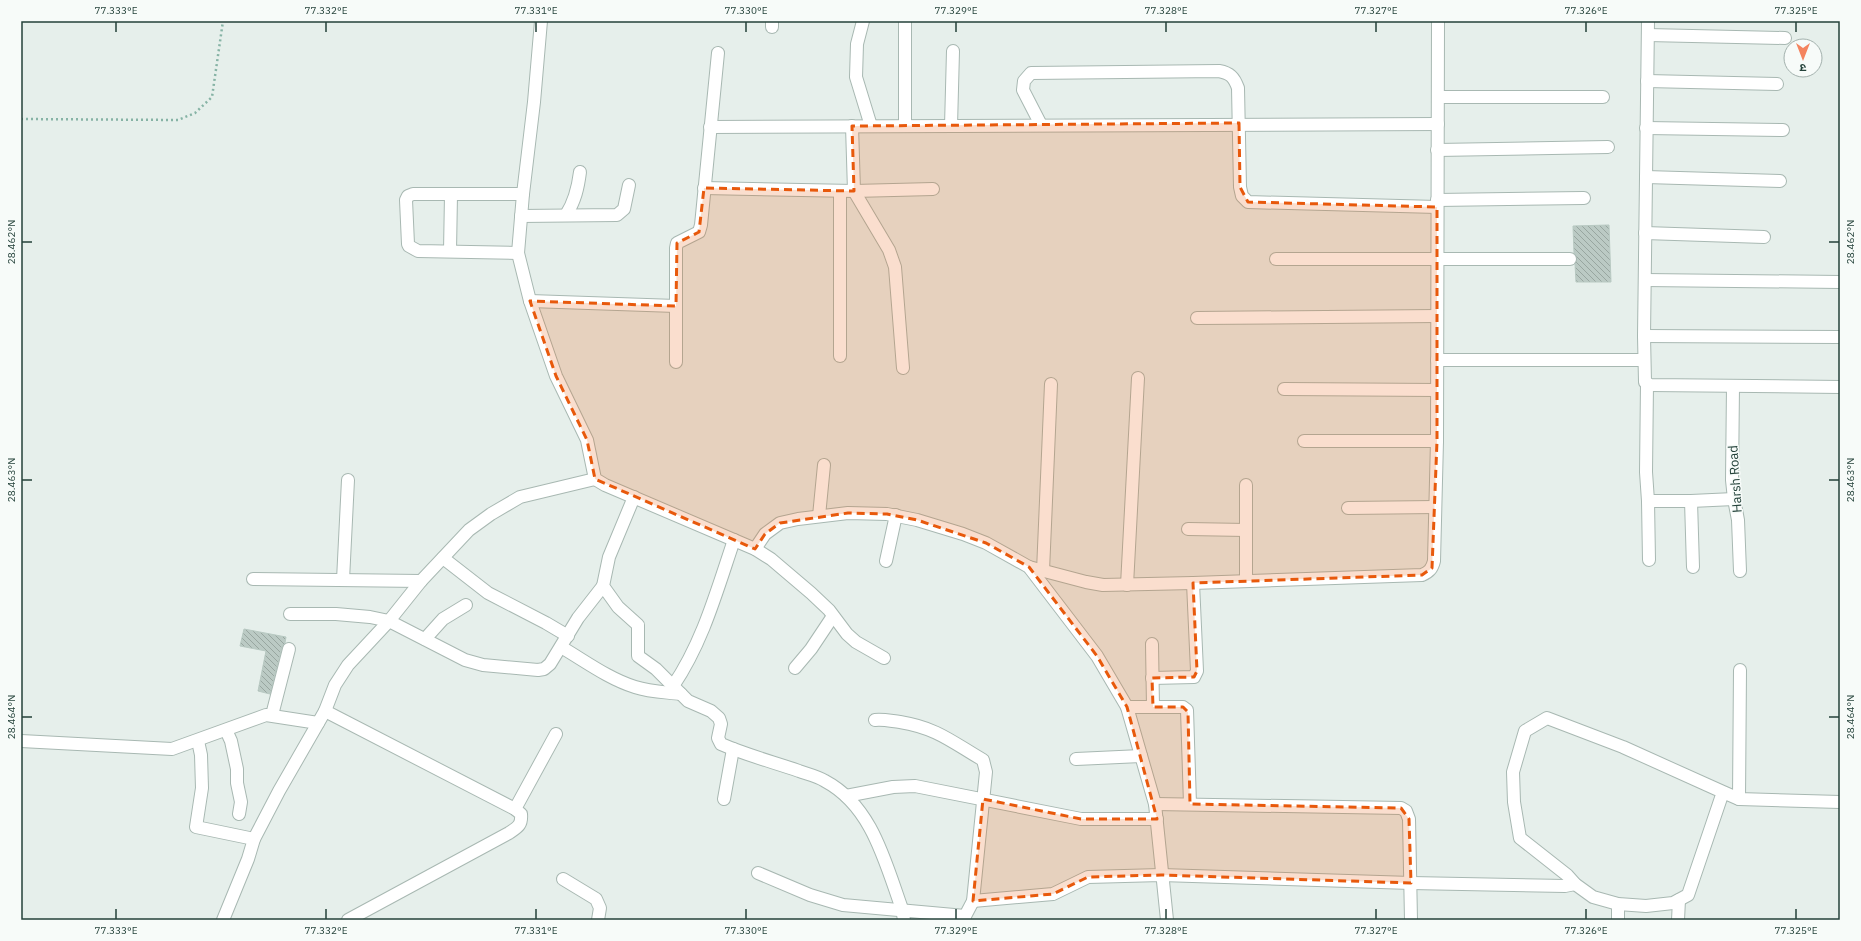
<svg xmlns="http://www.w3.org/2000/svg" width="1861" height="941" font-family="'IBM Plex Sans','Noto Sans Devanagari',sans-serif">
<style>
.building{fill:url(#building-back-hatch);stroke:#b8c9c2}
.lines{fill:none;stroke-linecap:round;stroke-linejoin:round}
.street-casing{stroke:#a8b8b2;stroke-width:14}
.path{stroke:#86b3a5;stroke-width:2.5;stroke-dasharray:2 3;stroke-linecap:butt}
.street{stroke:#fff;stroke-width:12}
.marked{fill:#e8590c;fill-opacity:0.2;stroke:#e8590c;stroke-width:3;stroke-dasharray:8 5;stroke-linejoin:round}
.ticks{fill:none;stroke:#24423a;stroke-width:1.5}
.labels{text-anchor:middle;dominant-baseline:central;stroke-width:3;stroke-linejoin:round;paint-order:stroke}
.street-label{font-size:13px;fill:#24423a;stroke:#f7fbf9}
.neatline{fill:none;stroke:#24423a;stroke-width:1.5}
.ticks-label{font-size:10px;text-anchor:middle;fill:#24423a}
</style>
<defs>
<pattern id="building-back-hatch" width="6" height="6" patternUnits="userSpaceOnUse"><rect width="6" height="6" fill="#bbcac4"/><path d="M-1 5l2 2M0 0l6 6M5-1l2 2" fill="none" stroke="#98a6a0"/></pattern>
</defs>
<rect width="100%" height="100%" fill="#e6efeb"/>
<g class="building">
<polygon points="1609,225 1611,282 1576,282 1575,264 1577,259 1574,253 1573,226"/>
<polygon points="244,629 286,637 285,643 282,647 270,694 258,691 266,651 240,646"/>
</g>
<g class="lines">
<defs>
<g id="street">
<polyline points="541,21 534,102 523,194 518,253 530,301 556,376 587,440 595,479 605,485 755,549 771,559 811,593 829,610 847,634 856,642 884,658"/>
<polyline points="863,21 857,44 856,77 871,126"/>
<polyline points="905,21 905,126"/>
<polyline points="1648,21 1644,336 1645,382 1650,385 1840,387"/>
<polyline points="772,27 772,21"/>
<polyline points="1648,35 1785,38"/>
<polyline points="1647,81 1777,84"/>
<polyline points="1438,97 1603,97"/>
<path d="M1041 125 1023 90 1024 81 1031 73 1219 71C1230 73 1234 77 1238 88L1240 187 1242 196 1248 202 1437 207"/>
<polyline points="852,126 854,191 889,250 895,267 903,368"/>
<polyline points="951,126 953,51"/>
<polyline points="710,127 1438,124"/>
<polyline points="1646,128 1783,130"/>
<polyline points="1437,150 1608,147"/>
<polyline points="1646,177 1780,181"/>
<polyline points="704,188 854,191 933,189"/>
<polyline points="1437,200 1584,198"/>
<path d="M566 215C575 201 578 188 580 172"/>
<polyline points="521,216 617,215 624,209 629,185"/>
<polyline points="1645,233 1764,237"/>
<polyline points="450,251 451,195"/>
<polyline points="518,253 418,251 409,246 408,244 406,200 408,196 413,194 523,194"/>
<polyline points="1276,259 1570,259"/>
<polyline points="1645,280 1840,282"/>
<polyline points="530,301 676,306"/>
<polyline points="1197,318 1437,316"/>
<polyline points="1644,336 1840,337"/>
<polyline points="840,356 840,191"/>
<polyline points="1437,360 1644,360"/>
<polyline points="676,362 676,248 677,243 699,232 701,225 718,53"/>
<polyline points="1647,384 1646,472 1648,501 1691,501"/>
<polyline points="1733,386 1732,480 1734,499 1738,520 1740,571"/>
<polyline points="1284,389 1437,390"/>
<polyline points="1304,441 1437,441"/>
<path d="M634 497 609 557 603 586 618 607 638 625V656L656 669 688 701 711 711 719 718 721 724 718 738 721 744C746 755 773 762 799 771 807 774 817 776 825 781 872 806 885 862 902 909L904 920"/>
<polyline points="1648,501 1649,560"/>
<polyline points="1348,508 1435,507"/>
<polyline points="819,516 824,465"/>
<polyline points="1188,529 1246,530"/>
<polyline points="755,549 765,534 780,523 798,519 848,513 887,514 917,520 963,534 986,543 1029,567 1097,656 1127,707 1155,804 1167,920"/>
<polyline points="443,558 488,593 546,623 568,636"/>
<polyline points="886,561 896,515"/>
<path d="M1029 567 1086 582 1103 585 1193 583 1422 575C1429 572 1432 569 1434 561L1437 441 1438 21"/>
<polyline points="1693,567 1691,501 1734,499"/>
<polyline points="1043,571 1051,384"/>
<polyline points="253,579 421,581"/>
<polyline points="343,580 348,480"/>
<polyline points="1246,581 1246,485"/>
<polyline points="1127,585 1138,378"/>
<polyline points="290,614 336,614 370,617 389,621 465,660 483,665 538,670 544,669 550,664 578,618 603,586"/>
<polyline points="425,639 443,619 466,605"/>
<polyline points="1152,644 1153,707"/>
<path d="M561 647C585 661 609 679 635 687 650 692 665 692 681 694"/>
<polyline points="795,668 811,649 833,616"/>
<polyline points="1152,678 1194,677 1197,671 1193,583"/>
<path d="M673 686C703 642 717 590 734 540"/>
<polyline points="1127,707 1183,707 1187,710 1190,804"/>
<path d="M325 711 515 809 521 814C522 825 518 827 509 833L348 920"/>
<polyline points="272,715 289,649"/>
<path d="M875 720C883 719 891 721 900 722 937 728 952 742 983 760L986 772 973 901 963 920"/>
<polyline points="226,730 231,741 237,769 237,783 241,802 239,814"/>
<polyline points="21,741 172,749 266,715 318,723"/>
<polyline points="198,741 201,755 202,788 196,827 254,839"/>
<polyline points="1076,759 1141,756"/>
<polyline points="1723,792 1688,895 1673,903 1646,906 1618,904 1593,897 1575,884 1567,875 1520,838 1514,802 1513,772 1525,731 1547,718 1623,747 1723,792 1739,799 1840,802"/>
<polyline points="846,796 893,787 915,786 1081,819 1157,819"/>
<polyline points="724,799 733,749"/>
<polyline points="1739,799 1740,670"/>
<polyline points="1155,804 1401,808 1406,811 1409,819 1411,920"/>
<polyline points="515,809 556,734"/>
<polyline points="758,873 810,895 843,905 965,916"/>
<polyline points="563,879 596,899 600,908 598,920"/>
<polyline points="973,901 1053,894 1088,877 1161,875 1411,883 1565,886 1575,884"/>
<polyline points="223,920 248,859 254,839 279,791 325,711 335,685 348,665 389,621 421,581 469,530 491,514 520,497 595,479"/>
<polyline points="1618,920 1618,904"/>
<polyline points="1678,920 1679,900"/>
</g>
</defs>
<use href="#street" class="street-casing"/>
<polyline class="path" points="21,119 178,120 195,113 212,97 223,21"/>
<use href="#street" class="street"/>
</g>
<path class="marked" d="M1239 123 1240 187 1248 202 1437 207V441L1432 568 1422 575 1193 583 1197 671 1194 677 1152 678 1153 707H1183L1188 712 1190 804 1401 808 1409 819 1411 883 1161 875 1088 877 1053 894 973 901 983 799 1081 819H1157L1127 707 1097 656 1029 567 986 543 917 520 887 514 848 513 780 523 765 534 755 549 595 479 587 440 556 376 530 301 676 306 677 243 699 232 704 188 854 191 852 126Z"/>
<path class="ticks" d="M116 22V32M326 22V32M536 22V32M746 22V32M956 22V32M1166 22V32M1376 22V32M1586 22V32M1796 22V32M22 242H32M1829 242H1839M22 480H32M1829 480H1839M22 717H32M1829 717H1839M116 909V919M326 909V919M536 909V919M746 909V919M956 909V919M1166 909V919M1376 909V919M1586 909V919M1796 909V919"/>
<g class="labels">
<g class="street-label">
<text transform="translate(1735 479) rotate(-94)">Harsh Road</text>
</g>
</g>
<rect width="1861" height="941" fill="none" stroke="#f7fbf9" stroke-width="44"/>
<g transform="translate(1803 58) rotate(180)"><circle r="19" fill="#f7fbf9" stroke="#a3b1ad"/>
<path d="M0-3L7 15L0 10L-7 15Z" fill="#f4845f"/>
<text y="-6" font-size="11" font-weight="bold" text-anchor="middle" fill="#24423a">उ</text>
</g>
<rect x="22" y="22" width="1817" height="897" class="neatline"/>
<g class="ticks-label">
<text x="116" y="14">77.333°E</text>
<text x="326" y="14">77.332°E</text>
<text x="536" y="14">77.331°E</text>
<text x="746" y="14">77.330°E</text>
<text x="956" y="14">77.329°E</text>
<text x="1166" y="14">77.328°E</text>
<text x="1376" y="14">77.327°E</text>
<text x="1586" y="14">77.326°E</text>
<text x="1796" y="14">77.325°E</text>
<text transform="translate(1850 242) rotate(-90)" y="4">28.462°N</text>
<text transform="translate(11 242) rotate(-90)" y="4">28.462°N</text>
<text transform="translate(1850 480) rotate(-90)" y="4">28.463°N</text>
<text transform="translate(11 480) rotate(-90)" y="4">28.463°N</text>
<text transform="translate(1850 717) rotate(-90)" y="4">28.464°N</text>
<text transform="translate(11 717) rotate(-90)" y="4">28.464°N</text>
<text x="116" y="934">77.333°E</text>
<text x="326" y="934">77.332°E</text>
<text x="536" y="934">77.331°E</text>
<text x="746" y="934">77.330°E</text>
<text x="956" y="934">77.329°E</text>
<text x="1166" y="934">77.328°E</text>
<text x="1376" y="934">77.327°E</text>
<text x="1586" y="934">77.326°E</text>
<text x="1796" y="934">77.325°E</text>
</g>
</svg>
